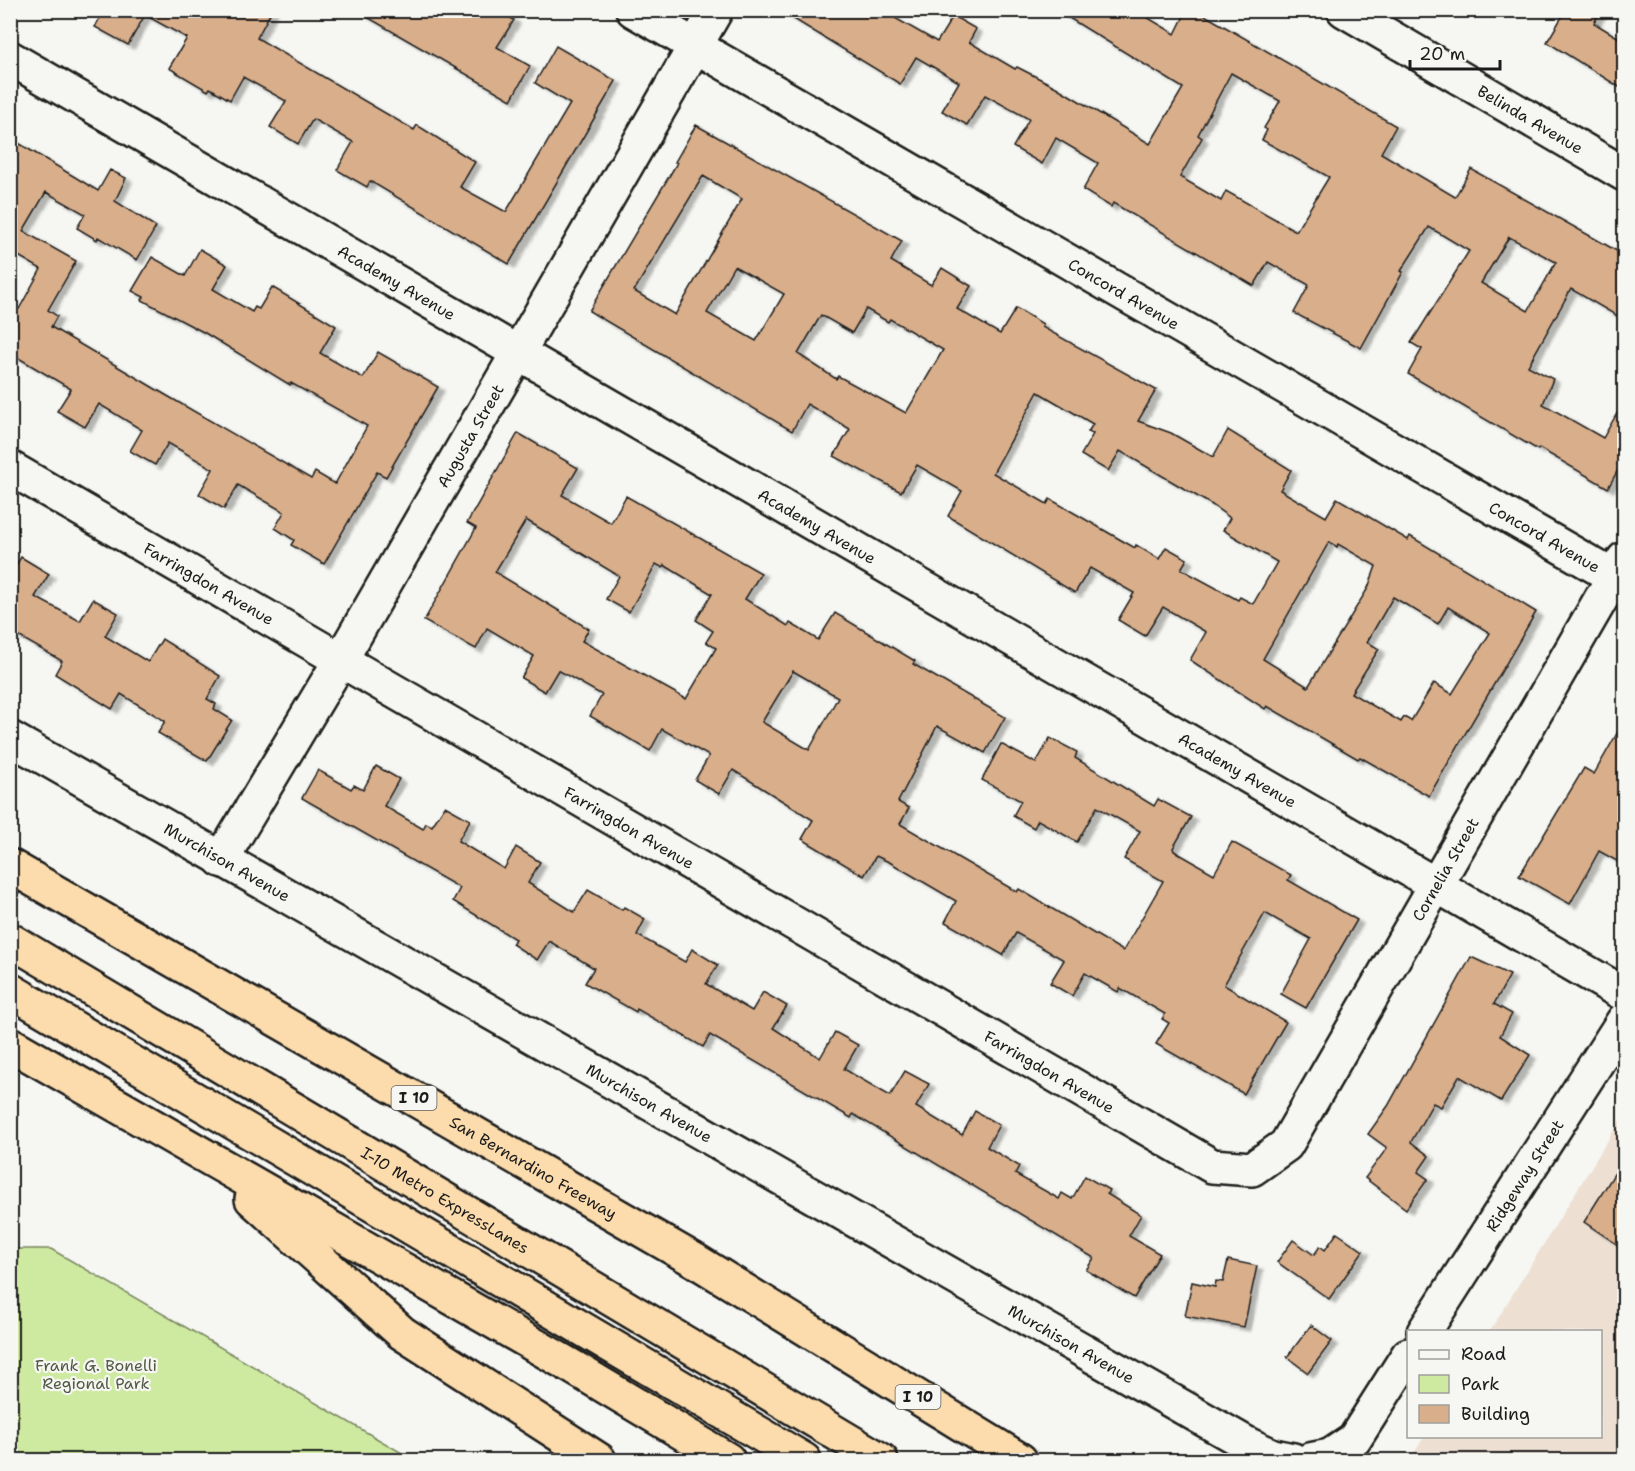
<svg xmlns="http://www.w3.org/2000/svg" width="1635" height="1471" font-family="'Shantell Sans',sans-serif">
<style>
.built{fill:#ede0d3}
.green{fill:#ceeaa0;stroke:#75835e;stroke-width:1.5}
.building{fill:#d9ae8a;stroke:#1c1c1c;stroke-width:1.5;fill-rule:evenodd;filter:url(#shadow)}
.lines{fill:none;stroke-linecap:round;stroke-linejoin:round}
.minor-casing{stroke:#1c1c1c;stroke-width:38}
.highway-casing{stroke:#1c1c1c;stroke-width:38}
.minor{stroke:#f6f6f2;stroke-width:33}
.highway{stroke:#fcdcac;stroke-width:33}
.labels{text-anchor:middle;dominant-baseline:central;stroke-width:4.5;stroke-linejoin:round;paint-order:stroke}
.shield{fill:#f6f6f2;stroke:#5d5d5c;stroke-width:1.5}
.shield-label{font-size:15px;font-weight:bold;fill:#1c1c1c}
.street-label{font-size:16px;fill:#1c1c1c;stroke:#f6f6f2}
.park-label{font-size:16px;fill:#515a44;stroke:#f6f6f2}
</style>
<defs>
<filter id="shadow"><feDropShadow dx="6" dy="4" stdDeviation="1.5" flood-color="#0004"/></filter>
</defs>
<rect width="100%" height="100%" fill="#f6f6f2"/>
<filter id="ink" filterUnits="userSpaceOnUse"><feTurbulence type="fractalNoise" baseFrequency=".0167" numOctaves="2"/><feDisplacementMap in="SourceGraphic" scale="12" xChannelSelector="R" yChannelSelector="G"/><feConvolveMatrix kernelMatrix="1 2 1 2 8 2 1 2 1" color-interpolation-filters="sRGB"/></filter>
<g filter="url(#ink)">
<polygon class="built" points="1624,1114 1624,1460 1420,1460 1412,1456 1424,1437 1600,1436 1600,1332 1490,1331"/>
<polygon class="green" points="11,1249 51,1249 414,1460 11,1460"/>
<g class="building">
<polygon points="104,10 272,10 257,38 414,130 417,125 475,162 460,187 506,212 570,104 535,83 556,46 616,81 509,264 370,181 367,187 337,170 353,142 313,119 298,144 270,127 286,101 243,77 230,100 210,88 208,91 169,68 187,38 145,15 128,45 95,27"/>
<polygon points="355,10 498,10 514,20 497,47 530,66 511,100"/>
<path d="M779 10H881L937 42 953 16 976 29 969 42 1015 69 1017 67 1056 87 1150 144 1183 88 1056 10H1135L1175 34 1187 10H1196L1396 126 1381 153 1455 197 1471 169 1624 255V320L1571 289 1528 366 1553 379 1543 404 1603 438 1624 401V459L1608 488 1539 448 1538 450 1408 374 1422 349 1411 343 1469 251 1429 227 1401 271 1403 272 1361 348 1294 313 1309 285 1268 262 1254 286 1113 203 1111 207 1083 190 1098 163 1056 138 1042 164 1013 147 1029 119 985 95 967 125 942 111 959 82 916 57 900 84ZM1231 73 1280 101 1264 128 1267 130 1262 140 1329 177 1296 231 1226 191 1221 201 1180 177 1202 138 1198 135ZM1509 237 1556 262 1528 311 1481 283Z"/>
<polygon points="1566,10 1601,10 1594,23 1624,41 1624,90 1547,42"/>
<path d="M696 125 902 241 891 261 931 285 942 268 971 286 957 309 1000 334 1016 308 1043 324 1042 327 1156 390 1138 421 1171 433 1213 457 1228 430 1291 470 1280 490 1326 517 1337 498 1408 540 1410 536 1536 612 1429 796 1360 757 1358 759 1267 706 1265 709 1190 660 1206 632 1163 607 1145 636 1118 620 1134 593 1090 568 1075 593 948 516 962 491 917 465 901 492 834 456 850 429 807 404 792 431 589 311 677 163 675 162ZM703 176 742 199 675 315 634 291ZM734 266 784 294 756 341 707 313ZM866 309 888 322 890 319 943 350 906 413 838 376 836 379 798 354 821 315 852 333ZM1038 392 1093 424 1088 432 1093 434 1081 455 1108 471 1120 451 1212 505 1230 518 1223 530 1277 562 1253 604 1240 597 1238 600 1181 569 1187 559 1166 547 1159 559 1136 545 1135 548 1121 540 1050 499 1047 504 993 473ZM1329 542 1337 547 1338 544 1376 566 1368 588 1308 687 1263 659ZM1393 597 1438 624 1448 607 1490 633 1452 694 1434 683 1411 721 1404 717 1401 722 1351 693 1379 649 1367 642Z"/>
<polygon points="10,138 98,191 110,170 126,178 115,201 156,227 137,260 98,237 97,240 77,228 85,214 46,192 23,231 76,261 48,310 57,316 51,327 164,394 311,479 315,472 335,484 367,426 291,383 290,385 205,333 142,300 144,297 132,291 152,257 185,276 200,249 227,265 213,289 252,312 255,307 259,309 272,287 336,326 320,353 363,378 378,352 438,387 386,477 377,472 324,564 291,545 294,540 275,528 284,512 238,485 224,509 199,494 213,469 168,443 155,465 130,451 142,430 99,404 85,427 57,411 71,389 10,353 10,304 19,309 41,269 10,251"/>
<path d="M518 433 578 468 562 495 611 523 626 496 761 573 745 599 788 626 790 623 818 640 835 613 915 661 913 664 1005 717 985 753 937 726 898 802 909 808 900 824 1017 892 1019 889 1123 951 1163 881 1124 859 1140 831 1097 807 1077 842 1038 820 1034 828 1013 816 1021 801 982 780 1001 744 1036 763 1050 738 1077 752 1075 758 1154 806 1158 799 1191 817 1173 848 1174 851 1214 874 1232 842 1291 875 1288 880 1357 920 1306 1008 1281 994 1311 939 1265 913 1224 985 1286 1022 1244 1094 1156 1044 1169 1023 1162 1019 1165 1014 1120 988 1118 992 1085 973 1072 996 1050 983 1064 960 1016 933 1003 955 945 922 956 901 891 863 876 856 864 876 802 839 813 820 733 770 719 794 695 780 709 756 662 729 650 751 590 716 602 695 558 670 545 692 521 678 534 656 487 628 476 649 424 621 476 528 467 523ZM526 520 619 576 606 599 629 612 656 564 663 568 664 565 712 594 696 620 713 631 706 642 716 648 686 699 582 641 589 629 495 572ZM793 671 838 697 809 750 762 722Z"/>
<polygon points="21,557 49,574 35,597 80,621 93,599 118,613 105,636 148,662 162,639 220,676 207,699 216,704 214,709 232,720 207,761 158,733 165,721 121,694 112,709 55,674 62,661 13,633 10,637 10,575"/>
<polygon points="1624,721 1624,865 1599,851 1570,904 1519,876 1584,768 1594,774"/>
<polygon points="376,766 399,779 384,806 423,829 426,823 432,826 445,806 470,820 458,841 504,869 516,847 540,862 528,883 574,912 588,890 622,910 624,907 645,919 637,935 685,962 692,949 718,965 706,984 752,1011 763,992 787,1006 773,1028 820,1058 835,1032 858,1045 844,1069 890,1096 905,1071 929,1084 916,1107 962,1135 975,1111 999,1125 987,1147 1019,1166 1015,1174 1059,1199 1062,1193 1072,1199 1085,1176 1109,1190 1107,1194 1141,1215 1129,1236 1160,1254 1134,1298 1086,1270 1094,1258 853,1114 851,1118 710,1035 703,1047 637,1009 636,1012 585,983 594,968 549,941 537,960 512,944 515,939 453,901 460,888 302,798 318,770 351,789 354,785 363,790"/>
<polygon points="1471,957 1510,975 1494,1004 1512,1014 1500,1036 1530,1055 1501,1101 1459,1076 1441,1107 1433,1103 1411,1142 1429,1156 1418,1172 1428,1179 1406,1209 1365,1178 1387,1148 1368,1134 1388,1106"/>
<polygon points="1624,1158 1624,1249 1584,1222"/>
<polygon points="1337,1233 1363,1251 1329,1299 1277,1262 1293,1240 1314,1255 1320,1246 1325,1250"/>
<polygon points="1228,1260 1257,1266 1244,1327 1185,1316 1192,1282 1215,1287 1216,1281 1223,1282"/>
<polygon points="1311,1325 1332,1341 1308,1373 1287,1357"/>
</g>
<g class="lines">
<defs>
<g id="minor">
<path id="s1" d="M633 10 1614 577"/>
<path id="s2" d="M1344 10 1624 174"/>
<path id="s3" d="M10 58 1624 994"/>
<path id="s4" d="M10 468 1212 1166 1252 1169 1286 1145 1624 559"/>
<path id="s5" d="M10 738 1249 1445 1273 1456 1293 1460"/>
<path id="s6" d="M221 860 340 661 716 10"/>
<path id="s7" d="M1424 1332 1624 1020"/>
<polyline points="1310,1460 1330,1456 1354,1440 1408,1355"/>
</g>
<g id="highway">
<path id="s8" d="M10 866 696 1261 1020 1460"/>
<path id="s9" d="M10 940 881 1460"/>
<polyline points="10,990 804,1460"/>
<polyline points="10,1044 571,1366 728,1460"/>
<polyline points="252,1199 402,1333 599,1460"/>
</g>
</defs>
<use href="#minor" class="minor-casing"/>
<use href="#highway" class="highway-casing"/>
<use href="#minor" class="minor"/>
<use href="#highway" class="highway"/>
</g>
</g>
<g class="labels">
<g class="shield">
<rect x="391.5" y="1086" width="45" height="24" rx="4.5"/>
<rect x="895.5" y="1385" width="45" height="24" rx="4.5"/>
</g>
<g class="shield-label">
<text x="414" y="1098">I 10</text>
<text x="918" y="1397">I 10</text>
</g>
<g class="street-label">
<text stroke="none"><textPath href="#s2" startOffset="216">Belinda Avenue</textPath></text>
<text stroke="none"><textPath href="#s3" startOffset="447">Academy Avenue</textPath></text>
<text stroke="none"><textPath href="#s1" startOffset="567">Concord Avenue</textPath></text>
<text stroke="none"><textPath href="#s6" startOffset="492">Augusta Street</textPath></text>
<text stroke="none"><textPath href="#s3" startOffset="933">Academy Avenue</textPath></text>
<text stroke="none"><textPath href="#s1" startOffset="1053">Concord Avenue</textPath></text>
<text stroke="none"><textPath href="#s4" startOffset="230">Farringdon Avenue</textPath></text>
<text stroke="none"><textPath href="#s3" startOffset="1419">Academy Avenue</textPath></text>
<text stroke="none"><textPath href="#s4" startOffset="716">Farringdon Avenue</textPath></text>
<text stroke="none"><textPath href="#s5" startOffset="250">Murchison Avenue</textPath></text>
<text stroke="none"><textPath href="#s4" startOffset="1790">Cornelia Street</textPath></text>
<text stroke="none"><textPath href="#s4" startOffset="1202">Farringdon Avenue</textPath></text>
<text stroke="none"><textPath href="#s5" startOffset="736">Murchison Avenue</textPath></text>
<text stroke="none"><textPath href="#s8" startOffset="604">San Bernardino Freeway</textPath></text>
<text stroke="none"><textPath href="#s7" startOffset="186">Ridgeway Street</textPath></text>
<text stroke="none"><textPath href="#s9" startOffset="507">I-10 Metro ExpressLanes</textPath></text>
<text stroke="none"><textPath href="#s5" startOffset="1222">Murchison Avenue</textPath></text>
</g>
<g class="park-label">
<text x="96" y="1365">Frank G. Bonelli<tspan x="96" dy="18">Regional Park</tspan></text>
</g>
</g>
<rect width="1635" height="1471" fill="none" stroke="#f6f6f2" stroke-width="36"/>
<rect x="18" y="18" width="1599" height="1435" fill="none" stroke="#1c1c1c" stroke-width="2" filter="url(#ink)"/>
<rect x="1407" y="1330" width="195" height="108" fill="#f6f6f2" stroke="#9f9f9c" stroke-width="1.5"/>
<rect x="1419" y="1350" width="30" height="9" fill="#f6f6f2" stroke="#9f9f9c" stroke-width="1.5"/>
<text x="1461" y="1360" font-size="18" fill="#1c1c1c">Road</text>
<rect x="1419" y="1375" width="30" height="18" fill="#ceeaa0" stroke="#9f9f9c" stroke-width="1.5"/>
<text x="1461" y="1390" font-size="18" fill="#1c1c1c">Park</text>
<rect x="1419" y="1405" width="30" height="18" fill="#d9ae8a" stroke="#9f9f9c" stroke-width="1.5"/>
<text x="1461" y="1420" font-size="18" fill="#1c1c1c">Building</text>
<path d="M1410 60v9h90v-9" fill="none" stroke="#1c1c1c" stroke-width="3"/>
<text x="1419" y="60" font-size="18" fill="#1c1c1c" stroke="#f6f6f2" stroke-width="4.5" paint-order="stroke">20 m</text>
</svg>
